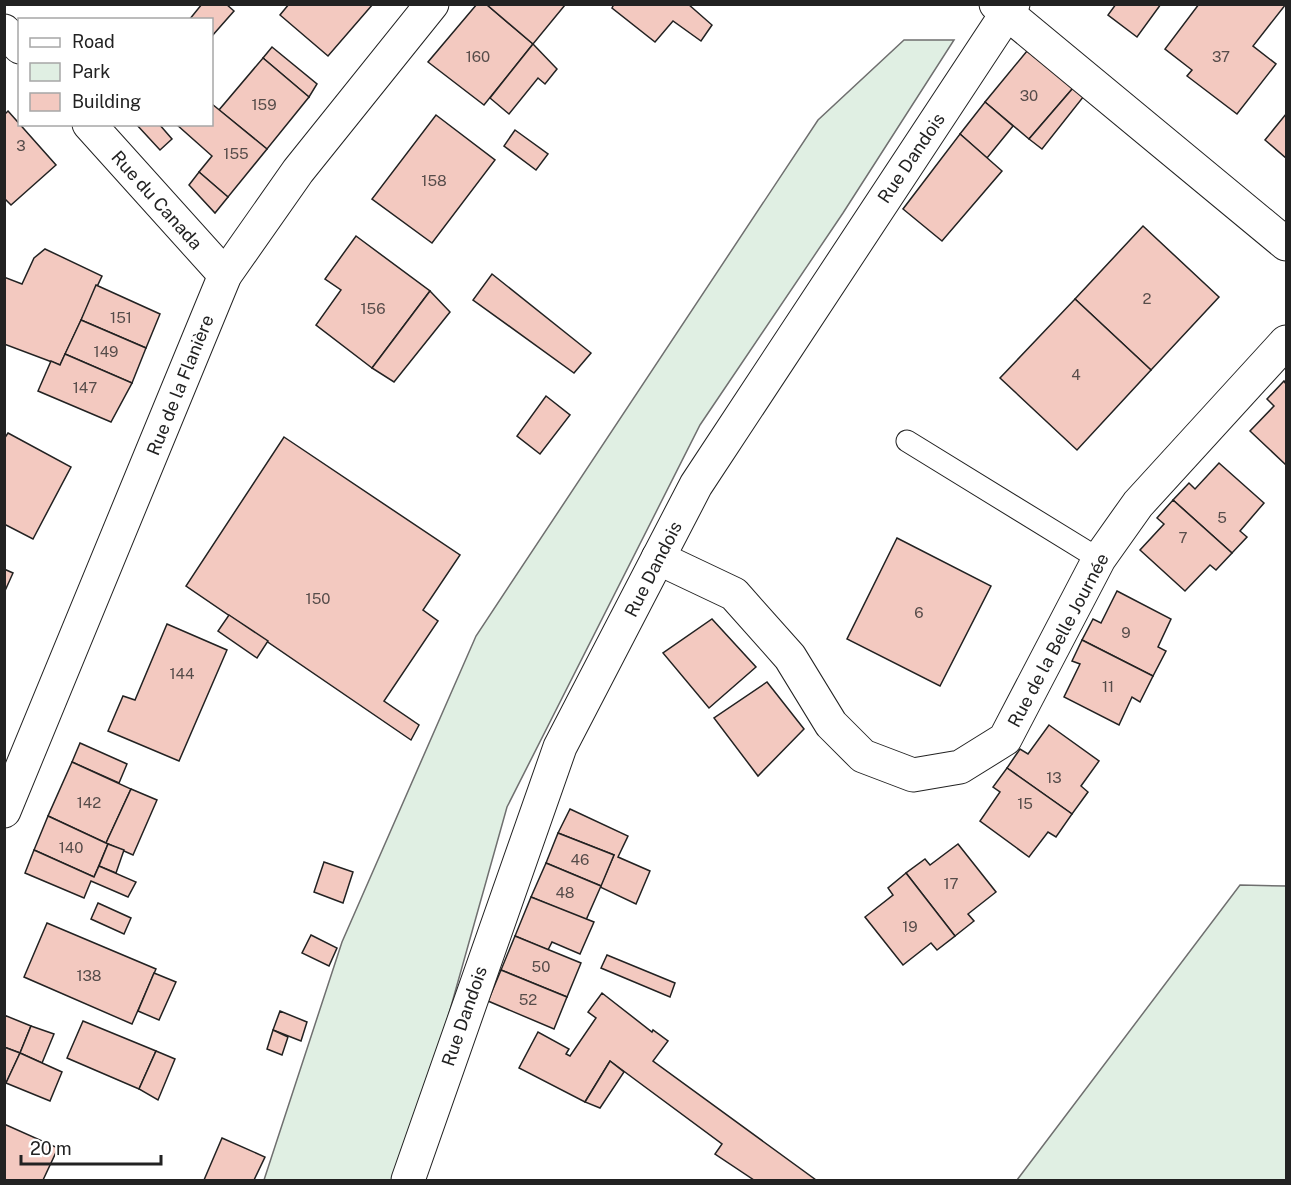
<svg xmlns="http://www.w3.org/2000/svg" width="1291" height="1185" font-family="'Public Sans',sans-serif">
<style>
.green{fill:#e0efe3;stroke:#6f6f6f;stroke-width:1.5}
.building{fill:#f3c9c0;stroke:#222;stroke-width:1.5}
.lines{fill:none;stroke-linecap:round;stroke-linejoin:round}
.service-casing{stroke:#222;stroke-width:23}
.minor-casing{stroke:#222;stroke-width:35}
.service{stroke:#fff;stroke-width:21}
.minor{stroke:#fff;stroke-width:33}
.labels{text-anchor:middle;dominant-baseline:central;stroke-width:4.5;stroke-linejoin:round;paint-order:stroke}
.number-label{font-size:15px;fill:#564c4a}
.street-label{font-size:18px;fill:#222;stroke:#fff}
</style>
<rect width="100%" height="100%" fill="#fff"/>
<g class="green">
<polygon points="904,40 954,40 843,213 700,425 507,807 425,1099 396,1180 264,1180 342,942 476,636 818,120"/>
<polygon points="1240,885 1286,886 1286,1180 1017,1180"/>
</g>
<g class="building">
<polygon points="202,4 226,4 234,11 212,36 212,20 189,20"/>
<polygon points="289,4 373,4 328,56 280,15"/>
<polygon points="477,4 486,4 533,44 484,105 428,62"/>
<polygon points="486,4 565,4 565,5 533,44"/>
<polygon points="614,4 688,4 712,25 701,41 673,21 655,42 612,8"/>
<polygon points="1116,4 1161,4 1137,37 1108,15"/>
<polygon points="1199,4 1286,4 1253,46 1276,64 1237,114 1187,76 1192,70 1165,49"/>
<polygon points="533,44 557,69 545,84 538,78 509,114 490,98"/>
<polygon points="272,47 317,84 309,97 263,58"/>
<polygon points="1027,51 1073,88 1029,139 985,102"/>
<polygon points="263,58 309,97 267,149 219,110"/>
<polygon points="1073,88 1084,96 1042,149 1029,139"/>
<polygon points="985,102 1013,126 987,158 960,134"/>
<polygon points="212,104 267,149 228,197 199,172 212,156 176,124 212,124"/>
<polygon points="8,111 56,165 11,205 4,198 4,115"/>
<polygon points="1286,114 1286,158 1265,140"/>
<polygon points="436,115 495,160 432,243 372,199"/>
<polygon points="136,124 159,124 172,139 160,150"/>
<polygon points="515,130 548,154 536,170 504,146"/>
<polygon points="960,134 1002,171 942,241 903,209"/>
<polygon points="199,172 228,197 215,213 189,185"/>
<polygon points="1143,226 1219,297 1151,370 1075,299"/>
<polygon points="356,236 430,291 372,368 316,325 341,290 325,279"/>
<polygon points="45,249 102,276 60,365 4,344 4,277 22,284 34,258"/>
<polygon points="492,274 591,353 574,373 473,300"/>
<polygon points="96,285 160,314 146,348 81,320"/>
<polygon points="430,291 450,312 394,382 372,368"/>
<polygon points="1075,299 1151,370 1077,450 1000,378"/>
<polygon points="81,320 146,348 132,383 65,354"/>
<polygon points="65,354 132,383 111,422 38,391 51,361 60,365"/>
<polygon points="1284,381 1286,384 1286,465 1250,431 1274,406 1267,399"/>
<polygon points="546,396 570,415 540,454 517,436"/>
<polygon points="8,433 71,467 33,539 4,524 4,439"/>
<polygon points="284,437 460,555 423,610 438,621 384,701 419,725 411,740 186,586"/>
<polygon points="1219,463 1264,503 1240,531 1247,537 1232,553 1173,500 1189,483 1195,489"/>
<polygon points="1173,500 1232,553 1216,570 1210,565 1185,591 1140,550 1164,524 1157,518"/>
<polygon points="897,538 991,586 940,686 847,639"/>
<polygon points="4,569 13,573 4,593"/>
<polygon points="1117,591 1171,619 1158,647 1166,651 1153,676 1082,640 1093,619 1101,623"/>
<polygon points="229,615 268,641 257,658 218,631"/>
<polygon points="712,619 756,667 709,708 663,653"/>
<polygon points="167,624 227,650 179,761 108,731 123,696 135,700"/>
<polygon points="1082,640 1153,676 1140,702 1132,697 1119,725 1064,697 1080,664 1072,661"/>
<polygon points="767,682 804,729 758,776 714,718"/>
<polygon points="1049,725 1099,761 1081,786 1088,792 1072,814 1007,768 1020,749 1028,754"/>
<polygon points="80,743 127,764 119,783 72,762"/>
<polygon points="72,762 131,789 106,843 48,816"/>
<polygon points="1007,768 1072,814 1056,837 1048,832 1029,857 980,821 1000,792 993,787"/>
<polygon points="131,789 157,800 133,855 106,843"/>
<polygon points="570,809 628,836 618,857 650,871 636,904 600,887 614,855 558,833"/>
<polygon points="48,816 108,844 94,877 34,850"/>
<polygon points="558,833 614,855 601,886 546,863"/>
<polygon points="108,844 124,850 116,873 99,866"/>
<polygon points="958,844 996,892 968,914 974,921 955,936 906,873 925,859 930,865"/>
<polygon points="34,850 94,877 99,866 136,882 128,897 91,881 84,898 25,873"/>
<polygon points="324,862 353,872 343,903 314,892"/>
<polygon points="546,863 601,886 586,920 531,897"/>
<polygon points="906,873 955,936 937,950 931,943 903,965 865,917 893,895 888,888"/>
<polygon points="531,897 594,922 580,954 552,942 548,950 515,936"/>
<polygon points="98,903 131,918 124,934 91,919"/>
<polygon points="47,923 156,969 132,1024 24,977"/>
<polygon points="311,935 337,948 329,966 302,953"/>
<polygon points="515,936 581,963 567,997 501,970"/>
<polygon points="607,955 675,983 670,997 601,968"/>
<polygon points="501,970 567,997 554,1029 488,1001"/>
<polygon points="154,973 176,982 159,1020 138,1011"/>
<polygon points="602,993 652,1032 653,1030 668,1041 653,1061 816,1180 754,1180 715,1154 722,1144 610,1061 585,1102 519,1068 538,1032 569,1049 566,1054 570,1056 596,1018 588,1012"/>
<polygon points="280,1011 307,1022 301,1041 273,1030"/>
<polygon points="4,1015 31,1026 20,1053 4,1047"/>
<polygon points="83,1021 156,1051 139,1089 67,1058"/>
<polygon points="31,1026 54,1034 42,1063 20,1053"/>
<polygon points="273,1030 288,1037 282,1055 267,1049"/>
<polygon points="4,1047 20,1053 6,1083 4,1082"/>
<polygon points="156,1051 175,1059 158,1100 139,1089"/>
<polygon points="20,1053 62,1072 50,1101 6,1083"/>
<polygon points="610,1061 624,1072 600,1108 585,1102"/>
<polygon points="4,1124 58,1148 43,1180 4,1180"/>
<polygon points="222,1138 265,1157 254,1180 204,1180"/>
</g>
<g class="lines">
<defs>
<polyline id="service" points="907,441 1099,559"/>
<g id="minor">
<polyline points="996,4 1286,244"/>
<polyline points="4,31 20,47"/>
<polyline points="89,124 225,275"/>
<polyline points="658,558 734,594 790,657 831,724 863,756 913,775 960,767 1005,739 1099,559 1138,504 1286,342"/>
<polyline points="4,811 225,275 298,171 432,4"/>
<polyline points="408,1180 560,747 696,485 1013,4"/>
</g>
</defs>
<use href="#service" class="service-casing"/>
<use href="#minor" class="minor-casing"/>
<use href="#service" class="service"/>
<use href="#minor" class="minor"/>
</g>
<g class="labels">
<g class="number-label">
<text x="478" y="56">160</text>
<text x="1221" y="56">37</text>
<text x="1029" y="95">30</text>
<text x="264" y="104">159</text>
<text x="21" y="145">3</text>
<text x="236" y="153">155</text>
<text x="434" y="180">158</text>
<text x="1147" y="298">2</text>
<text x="373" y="308">156</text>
<text x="121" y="317">151</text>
<text x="106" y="351">149</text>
<text x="1076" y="374">4</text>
<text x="85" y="387">147</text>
<text x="1222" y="517">5</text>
<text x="1183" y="537">7</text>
<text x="318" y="598">150</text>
<text x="919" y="612">6</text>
<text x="1126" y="632">9</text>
<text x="182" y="673">144</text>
<text x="1108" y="686">11</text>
<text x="1054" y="777">13</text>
<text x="89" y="802">142</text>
<text x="1025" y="803">15</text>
<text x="71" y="847">140</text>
<text x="580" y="859">46</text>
<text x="951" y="883">17</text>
<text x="565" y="892">48</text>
<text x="910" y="926">19</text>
<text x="541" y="966">50</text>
<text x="89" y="975">138</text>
<text x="528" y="999">52</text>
</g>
<g class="street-label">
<text transform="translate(911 158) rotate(-56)">Rue Dandois</text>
<text transform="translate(157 200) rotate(48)">Rue du Canada</text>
<text transform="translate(180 385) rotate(-68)">Rue de la Flanière</text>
<text transform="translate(653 569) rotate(-63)">Rue Dandois</text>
<text transform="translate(1058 640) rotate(-62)">Rue de la Belle Journée</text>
<text transform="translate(464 1016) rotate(-71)">Rue Dandois</text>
</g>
</g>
<rect width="1291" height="1185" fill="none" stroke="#222222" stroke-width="12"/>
<rect x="18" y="18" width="195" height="108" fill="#ffffff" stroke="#a7a7a7" stroke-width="1.5"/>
<rect x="30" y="38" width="30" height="9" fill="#ffffff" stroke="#a7a7a7" stroke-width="1.5"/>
<text x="72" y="48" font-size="18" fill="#222222">Road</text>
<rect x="30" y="63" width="30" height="18" fill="#e0efe3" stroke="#a7a7a7" stroke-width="1.5"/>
<text x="72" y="78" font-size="18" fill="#222222">Park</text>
<rect x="30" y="93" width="30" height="18" fill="#f3c9c0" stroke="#a7a7a7" stroke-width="1.5"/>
<text x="72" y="108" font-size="18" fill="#222222">Building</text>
<path d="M21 1155v9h140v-9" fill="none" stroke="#222222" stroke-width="3"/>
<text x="30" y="1155" font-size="18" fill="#222222" stroke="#ffffff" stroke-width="4.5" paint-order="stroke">20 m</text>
</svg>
